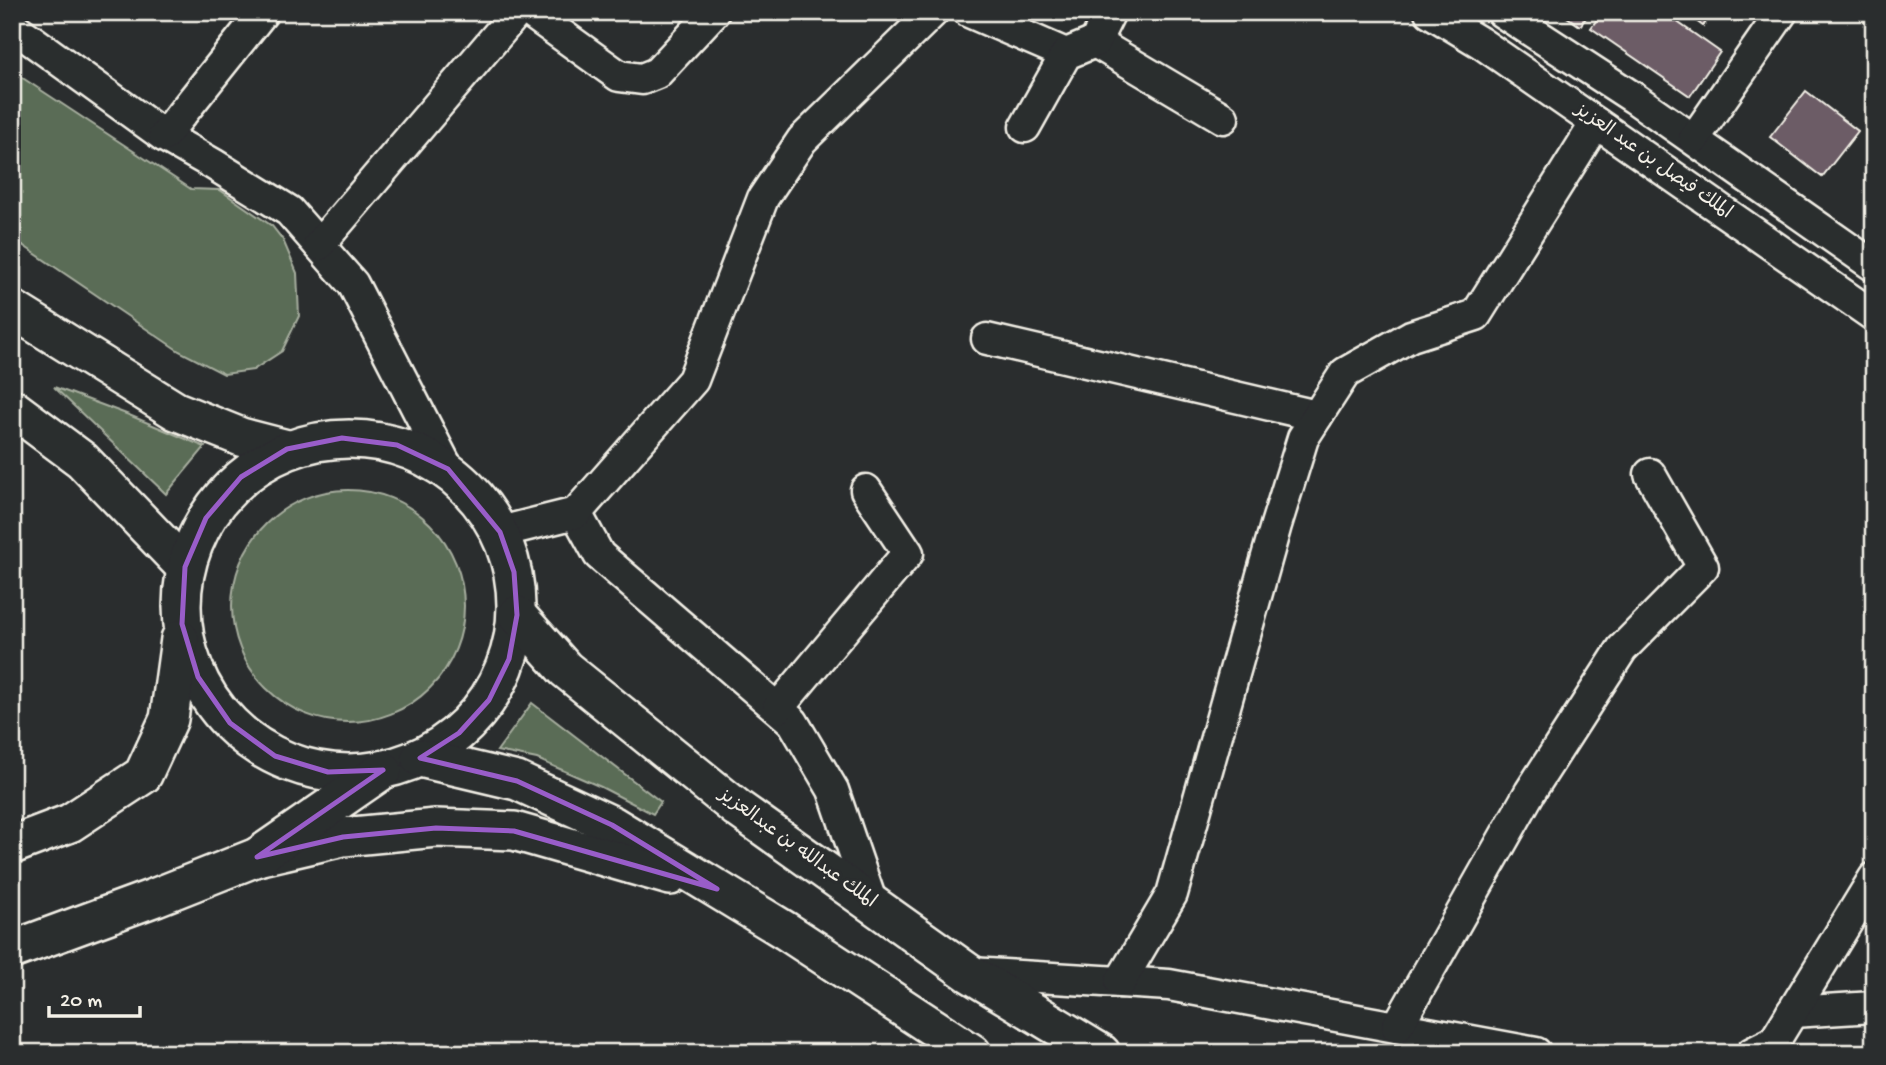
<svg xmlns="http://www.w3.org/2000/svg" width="1886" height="1065" font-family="'Gochi Hand','Playpen Sans Arabic',sans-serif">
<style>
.green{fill:#5a6c56;stroke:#a7ae9f;stroke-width:2}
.building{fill:#6c5c66;stroke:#f4f1e8;stroke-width:2}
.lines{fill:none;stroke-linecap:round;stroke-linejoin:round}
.minor-casing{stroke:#f4f1e8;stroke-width:35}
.major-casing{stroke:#f4f1e8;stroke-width:42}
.minor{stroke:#2a2d2e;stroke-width:30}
.major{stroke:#2a2d2e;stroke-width:37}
.marked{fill:none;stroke:#995dc9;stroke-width:5;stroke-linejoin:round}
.labels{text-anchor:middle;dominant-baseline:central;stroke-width:6;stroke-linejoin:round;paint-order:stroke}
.street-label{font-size:19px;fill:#f4f1e8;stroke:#2a2d2e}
</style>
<rect width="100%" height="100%" fill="#2a2d2e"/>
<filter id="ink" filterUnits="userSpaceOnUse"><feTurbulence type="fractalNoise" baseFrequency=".0143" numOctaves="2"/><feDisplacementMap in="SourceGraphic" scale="14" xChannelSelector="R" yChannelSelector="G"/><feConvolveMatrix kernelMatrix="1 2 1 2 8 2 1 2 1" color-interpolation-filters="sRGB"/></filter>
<g filter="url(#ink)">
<g class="green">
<polygon points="12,71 191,189 220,190 272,226 283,240 297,273 299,316 282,351 253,370 224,374 179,351 12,238"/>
<polygon points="54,387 129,415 205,447 166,494"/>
<circle cx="348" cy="606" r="116"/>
<polygon points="532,703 661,802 653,814 601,787 537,759 497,751"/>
</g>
<g class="building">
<polygon points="1560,12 1590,12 1580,26"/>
<polygon points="1602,12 1663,12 1720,52 1690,96 1591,28"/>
<polygon points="1684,12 1721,12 1718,16 1713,12 1703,26"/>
<polygon points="1806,91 1858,131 1822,177 1770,137"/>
</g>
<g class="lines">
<defs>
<g id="minor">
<polyline points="530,12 619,76 642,79 657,73 714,12"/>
<polyline points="969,12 1066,54"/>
<polyline points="1430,12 1481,43 1874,316"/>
<polyline points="1502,12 1634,98 1874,266"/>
<polyline points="12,26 164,136 213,164 289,211 353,284 448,469"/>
<polyline points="1095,42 1223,118"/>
<polyline points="1025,127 1066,54 1095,42 1110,12"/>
<polyline points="164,136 263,12"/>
<polyline points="1694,139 1782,12"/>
<polyline points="319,245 517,12"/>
<polyline points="987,339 1317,416"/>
<polyline points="576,513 599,555 793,722 833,790 872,904"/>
<polyline points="500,532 576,513 693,380 763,198 802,140 933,12"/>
<polyline points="778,708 908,553 866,490"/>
<polyline points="970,973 1169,985 1536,1053"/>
<polyline points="1120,982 1172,894 1276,525 1303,438 1345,373 1411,336 1476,315 1596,123"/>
<polyline points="1792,1012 1874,1007"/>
<polyline points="1397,1027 1530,792 1622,649 1703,567 1650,474"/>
<polyline points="1752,1053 1774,1042 1874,878"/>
</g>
<g id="major">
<polyline points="12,309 176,411 241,437 287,449"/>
<polyline points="12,408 82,460 185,567"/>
<circle cx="349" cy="606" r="167"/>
<polyline points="517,615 565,669 737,808 969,973 1101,1053"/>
<polyline points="420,758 517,781 612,825 786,931 972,1053"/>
<polyline points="12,845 70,823 143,775 169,719 180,639"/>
<polyline points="257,857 343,837 436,828 514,831 670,876"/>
<polyline points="12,950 156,897 257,857 383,770"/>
</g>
</defs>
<use href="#minor" class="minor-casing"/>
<use href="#major" class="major-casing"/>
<use href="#minor" class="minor"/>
<use href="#major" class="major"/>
</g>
</g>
<path class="marked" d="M342 438 397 445 448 469 500 532 514 572 517 615 509 659 489 700 459 733 420 758 517 781 612 825 717 889 514 831 436 828 343 837 257 857 383 770 328 772 275 756 230 723 198 677 182 624 185 567 206 518 241 477 287 449Z"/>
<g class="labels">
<g class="street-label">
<text transform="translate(1653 162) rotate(35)">الملك فيصل بن عبد العزيز</text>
<text transform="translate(797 849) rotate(36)">الملك عبدالله بن عبدالعزيز</text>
</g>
</g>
<rect width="1886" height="1065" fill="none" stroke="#2a2d2e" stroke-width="42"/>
<rect x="21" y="21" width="1844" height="1023" fill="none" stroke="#f4f1e8" stroke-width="2.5" filter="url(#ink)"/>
<path d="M49 1006v10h91v-10" fill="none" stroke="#f4f1e8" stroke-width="3.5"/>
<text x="60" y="1006" font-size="21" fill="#f4f1e8" stroke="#2a2d2e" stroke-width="5" paint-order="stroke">20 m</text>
</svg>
